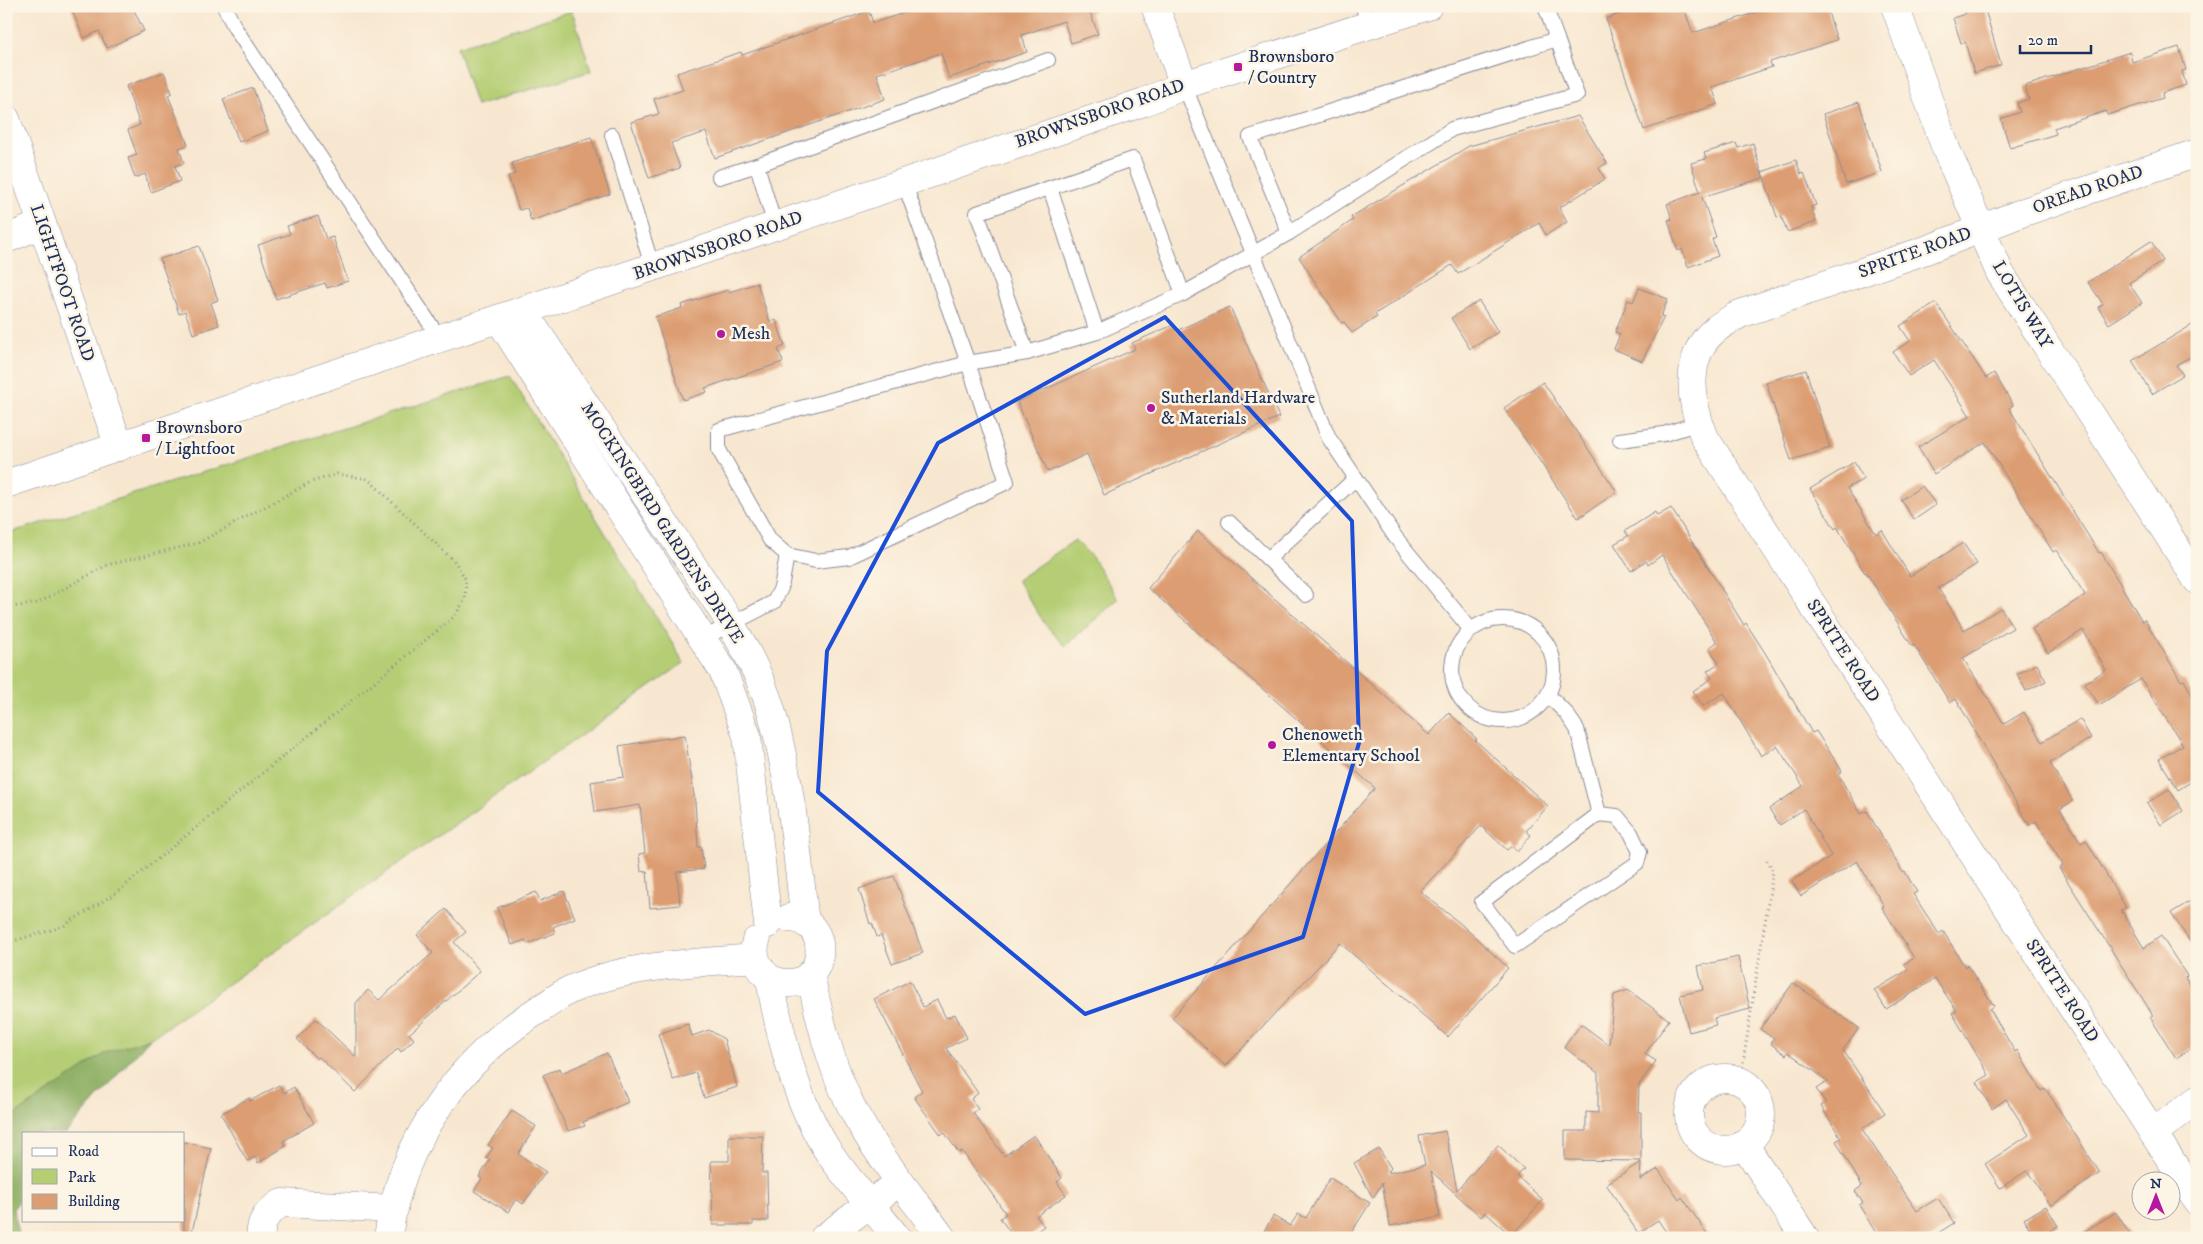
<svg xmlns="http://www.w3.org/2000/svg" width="2203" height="1244" font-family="'IM FELL DW Pica',serif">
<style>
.green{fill:#b5ce74;stroke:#687e69}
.forest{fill:#90b166;stroke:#567062}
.building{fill:#dc9d72}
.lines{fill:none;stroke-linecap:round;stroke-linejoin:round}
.service-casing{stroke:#8a8b97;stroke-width:16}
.minor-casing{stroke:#8a8b97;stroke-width:29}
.primary-casing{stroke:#8a8b97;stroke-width:29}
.path{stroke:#8a8b97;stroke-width:3;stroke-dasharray:1 4;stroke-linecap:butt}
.service{stroke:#fff;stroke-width:14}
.minor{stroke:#fff;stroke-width:28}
.primary{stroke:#fff;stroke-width:28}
.marked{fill:none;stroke:#1d4ed8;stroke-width:4;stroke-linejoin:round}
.poi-dot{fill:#b5179e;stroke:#fcf5e5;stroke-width:2}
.labels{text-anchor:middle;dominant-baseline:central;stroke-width:5;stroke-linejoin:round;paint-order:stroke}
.poi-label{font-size:18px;fill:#1b2f5e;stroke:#fcf5e5;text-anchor:start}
.street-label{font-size:18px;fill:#1b2f5e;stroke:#fcf5e5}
</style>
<rect width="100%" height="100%" fill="#fcf5e5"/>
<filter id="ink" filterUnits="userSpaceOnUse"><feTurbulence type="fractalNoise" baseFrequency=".02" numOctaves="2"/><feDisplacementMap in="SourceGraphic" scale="10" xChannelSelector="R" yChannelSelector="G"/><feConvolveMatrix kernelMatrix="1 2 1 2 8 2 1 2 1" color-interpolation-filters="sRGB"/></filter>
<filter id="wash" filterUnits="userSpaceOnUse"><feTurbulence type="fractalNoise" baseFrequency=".0096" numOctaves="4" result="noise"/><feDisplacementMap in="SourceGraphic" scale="20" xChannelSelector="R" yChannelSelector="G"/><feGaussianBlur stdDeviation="1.12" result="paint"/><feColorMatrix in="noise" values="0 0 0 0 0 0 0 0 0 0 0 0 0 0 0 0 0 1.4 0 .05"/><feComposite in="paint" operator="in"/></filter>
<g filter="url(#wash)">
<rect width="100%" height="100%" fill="#f8e7d0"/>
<g class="green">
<polygon points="572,11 591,71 476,106 457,47"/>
<polygon points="510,376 684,663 6,1140 6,534"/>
<polygon points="1075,540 1092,557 1118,599 1065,646 1045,624 1017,580"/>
</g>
<polygon class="forest" points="150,1038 66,1133 24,1133 24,1194 13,1209 19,1238 6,1238 6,1121 105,1053"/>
<g id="blocks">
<g class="building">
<polygon points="70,6 132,6 144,31 107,48 99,31 84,38"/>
<polygon points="925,6 1096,6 1096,10 1090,12 1098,34 1071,43 1064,21 1022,35 1027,52 949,78 941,53 877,74 885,99 715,158 706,132 671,143 680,168 649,178 631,122 659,114 654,99 683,90 677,73 741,52 742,55 869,11 873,23"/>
<polygon points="1641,6 1683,6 1693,33 1776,6 1826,6 1837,40 1770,62 1772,67 1712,87 1718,104 1644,130 1606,19"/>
<polygon points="1962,6 1984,6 2001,65 1974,73 1965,42 1961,43 1953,18 1965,14"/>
<polygon points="2179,47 2186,70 2182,71 2186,85 2162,93 2163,98 2107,115 2106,111 2054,128 2056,134 2010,148 2001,119 2020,112 2017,103 2029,99 2025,86 2130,52 2132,62"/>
<polygon points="164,72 172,93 168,95 188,145 179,148 184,163 175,166 180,181 151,192 145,174 135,178 128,158 137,155 128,130 140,125 126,86"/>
<polygon points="253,88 268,131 239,142 223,99"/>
<polygon points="1859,102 1882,172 1846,184 1823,114"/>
<polygon points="1578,116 1607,163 1599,168 1605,179 1559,208 1567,222 1546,235 1539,223 1458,274 1452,265 1375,314 1377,317 1352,333 1344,322 1342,323 1299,257 1353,220 1351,217 1469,146"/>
<polygon points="591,137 610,194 531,221 527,208 519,210 508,176 515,174 512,163"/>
<polygon points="1736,143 1738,148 1753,143 1763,178 1702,197 1716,237 1712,239 1718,256 1688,267 1682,249 1678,251 1668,220 1672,219 1667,204 1700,192 1691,163 1706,159 1704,153"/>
<polygon points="1796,160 1801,174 1804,173 1816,205 1811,207 1816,222 1787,232 1781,216 1777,217 1762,172"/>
<polygon points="318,216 326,239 333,237 348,281 327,288 325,283 276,299 258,245 290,234 287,226"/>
<polygon points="2151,241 2163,261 2129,283 2142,303 2109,324 2098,307 2103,304 2088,282"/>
<polygon points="199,246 218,300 211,303 219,325 193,334 185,311 179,314 160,259"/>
<polygon points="757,283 770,322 776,320 785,346 778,349 783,362 705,388 707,392 683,400 655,317 682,308 681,305 728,290 729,292"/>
<polygon points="1639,288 1668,299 1661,316 1664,317 1642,361 1614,349 1620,334 1615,332 1628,300 1633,302"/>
<polygon points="1479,301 1498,332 1470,349 1451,318"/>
<polygon points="1936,303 1986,378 1994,373 2013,405 2009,408 2099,553 2101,552 2142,621 2145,620 2181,681 2184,680 2197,704 2197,778 2178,790 2159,759 2183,745 2141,679 2099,705 2085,683 2106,670 2083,630 2048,653 2032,629 2085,595 2057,550 2053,552 1985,442 1934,474 1918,447 1970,416 1934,360 1909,376 1893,352 1910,341 1900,326"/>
<polygon points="1230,307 1279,417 1104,495 1087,454 1048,472 1017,402 1135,349 1132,343 1173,325 1176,331"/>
<polygon points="2197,322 2197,353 2176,365 2183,375 2152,394 2132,361"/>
<polygon points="1806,370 1830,448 1791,460 1766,382"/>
<polygon points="1543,382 1617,492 1578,518 1504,408"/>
<polygon points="1854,462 1864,479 1847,488 1876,534 1882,530 1910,576 1963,543 1977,564 1938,588 1964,630 2001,608 2013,628 1963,658 2004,724 2024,712 2042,742 2080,719 2091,738 2050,763 2073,801 2060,809 2081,843 2086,840 2126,908 2121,910 2144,948 2161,936 2187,976 2185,978 2197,996 2197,1045 2176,1058 2150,1017 2153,1015 2059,868 2063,865 2036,821 2029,825 1956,699 1950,703 1914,645 1912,646 1866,572 1865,573 1837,527 1835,529 1810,489"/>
<polygon points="1922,486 1936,505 1914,520 1901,500"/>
<polygon points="1671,508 1744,625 1746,623 1767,656 1812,733 1816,731 1842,771 1838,774 1861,814 1867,811 1903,873 1905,872 1917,892 1913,894 1939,934 1943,931 1965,967 1967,965 1994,1006 1990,1009 2015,1052 2017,1050 2041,1091 2045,1088 2100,1173 2051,1206 2028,1170 2000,1188 1985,1164 2029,1135 2006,1099 1992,1109 1977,1082 1989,1075 1952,1013 1957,1011 1935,979 1886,1009 1874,990 1908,970 1904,964 1914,958 1882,907 1884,906 1857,861 1801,896 1792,881 1831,856 1804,809 1780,825 1769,809 1803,786 1777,746 1761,756 1724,693 1703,706 1693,691 1712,678 1707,671 1719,663 1709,648 1717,642 1662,555 1648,565 1646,561 1631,571 1614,544 1628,536 1625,531 1655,512 1657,516"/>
<polygon points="1198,531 1429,735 1449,713 1477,739 1475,740 1548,806 1526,831 1531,835 1517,852 1512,846 1507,850 1481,826 1420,891 1462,925 1508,968 1448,1037 1340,943 1226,1066 1172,1018 1375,788 1148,588"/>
<polygon points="2037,664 2046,681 2026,691 2017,674"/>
<polygon points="685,735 695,802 698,847 701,847 704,869 677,872 680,905 650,908 647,871 641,872 639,854 645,853 640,805 595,812 591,782 624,777 619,746"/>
<polygon points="2169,789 2183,811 2161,825 2147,803"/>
<polygon points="894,876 923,953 892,964 881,935 877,937 872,923 870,924 859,889"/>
<polygon points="564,891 575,918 553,927 555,933 527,944 525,940 512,945 497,908 536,892 540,901"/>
<polygon points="2197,897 2197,952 2171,913"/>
<polygon points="446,909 466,932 454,942 480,971 409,1034 414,1039 401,1052 398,1048 355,1092 319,1057 317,1059 297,1039 316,1019 356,1057 356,1003 368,990 379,1000 433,953 417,935"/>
<polygon points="1738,957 1750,1009 1714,1018 1716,1025 1689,1032 1680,995 1703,990 1698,966"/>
<polygon points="910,981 923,1007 937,1000 946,1018 955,1014 967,1038 946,1048 978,1093 971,1099 978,1109 973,1113 1004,1156 1034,1135 1062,1178 1057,1182 1066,1195 1036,1216 1044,1226 1028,1238 1014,1238 1000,1218 1006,1214 962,1151 959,1153 944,1132 941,1135 914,1097 922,1091 874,999"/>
<polygon points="1793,983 1859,1028 1843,1050 1885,1113 1862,1129 1917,1211 1938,1198 1954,1223 1930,1238 1879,1238 1859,1205 1863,1203 1855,1191 1862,1186 1836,1141 1841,1138 1821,1106 1826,1103 1816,1089 1828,1081 1788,1052 1786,1055 1771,1044 1774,1039 1760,1029"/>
<polygon points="1628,990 1669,1020 1645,1054 1656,1061 1639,1085 1638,1112 1641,1112 1641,1161 1565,1160 1565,1131 1586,1131 1586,1112 1598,1113 1598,1073 1564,1047 1581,1024 1609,1045 1614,995"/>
<polygon points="688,1024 692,1036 709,1030 724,1039 737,1087 704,1098 696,1073 673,1080 658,1034"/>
<polygon points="607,1053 628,1102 583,1122 585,1126 568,1131 543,1075 560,1068 562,1073"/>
<polygon points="279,1085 284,1093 294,1087 314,1123 283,1141 286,1146 258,1163 255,1157 247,1161 221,1114 249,1098 250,1101"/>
<polygon points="512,1111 536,1126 518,1154 546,1172 523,1204 516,1199 508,1212 474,1191 482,1179 479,1177 490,1160 486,1158 493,1148 488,1145"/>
<polygon points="1445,1131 1457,1190 1498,1145 1524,1169 1517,1176 1543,1200 1511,1236 1485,1212 1481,1217 1431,1171 1440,1217 1390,1226 1382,1183 1373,1198 1354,1163 1379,1149 1391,1168 1388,1173 1425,1165 1419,1136"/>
<polygon points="729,1136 763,1136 762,1173 767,1173 768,1221 753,1221 753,1225 713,1225 711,1161 729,1161"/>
<polygon points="184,1142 211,1148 192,1232 184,1231"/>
<polygon points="1641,1162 1640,1180 1658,1169 1679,1200 1682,1197 1710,1238 1670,1238 1658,1220 1638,1233 1606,1184"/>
<polygon points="1330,1178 1370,1203 1348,1238 1260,1238 1273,1216 1290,1226 1298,1214 1306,1218"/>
<polygon points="2046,1206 2058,1226 2039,1238 2035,1238 2024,1219"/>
<polygon points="2116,1212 2132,1238 2074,1238"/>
</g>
</g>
</g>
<g filter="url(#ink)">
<use href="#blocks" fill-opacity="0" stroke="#8a8b97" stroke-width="1"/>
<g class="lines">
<defs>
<g id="service">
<polyline points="224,6 235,28 440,339"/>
<polyline points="1363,6 1368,26"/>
<polyline points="1184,85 1329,438 1396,538 1471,630"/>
<polyline points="612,135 653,269"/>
<polyline points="719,177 757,165"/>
<polyline points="904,182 968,363 1027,353 1097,332 1183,294 1289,233 1452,129 1577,95 1557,39"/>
<polyline points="1050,188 1097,332"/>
<polyline points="775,226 757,165 1048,60"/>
<polyline points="1289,233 1250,137 1557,39 1545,6"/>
<polyline points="1027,353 977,213 1133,159 1183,294"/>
<polygon points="968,363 1007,482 849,557 816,561 787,555 770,540 719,450 719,430"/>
<polyline points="1620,440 1664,434 1699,423"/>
<polyline points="1229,522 1306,595"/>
<polyline points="1268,559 1356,478"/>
<circle cx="1503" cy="670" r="51"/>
<polyline points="704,638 774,602 781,588 787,555"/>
<polyline points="1548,695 1566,713 1577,729 1599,814 1482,902 1515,946 1637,863 1640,852 1631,833 1617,816 1599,814"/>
</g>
<g id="minor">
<polyline points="1155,6 1184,85"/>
<polyline points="1895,6 1946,149 2000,273 2197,580"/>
<polyline points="6,119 119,447"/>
<path d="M2197 153 2024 212 1926 250 1740 314C1732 319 1723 323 1716 329 1683 355 1690 404 1705 438L2197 1201"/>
<polyline points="6,239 42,224"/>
<path d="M523 311 719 605C739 637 760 673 771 710 791 779 797 852 805 923"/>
<polyline points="499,319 723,671 747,736 768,924"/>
<path d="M756 941C751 957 759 969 770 979 780 1036 795 1098 826 1148 846 1179 874 1208 897 1238"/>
<path d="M810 974C820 1020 830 1064 851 1106 875 1153 911 1195 942 1238"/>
<path d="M770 979C829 1002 835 917 789 918"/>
<circle cx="1725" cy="1114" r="36"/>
<polyline points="2153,1133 2197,1100"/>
<polyline points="1744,1144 1805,1238"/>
<path d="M261 1238C259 1221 268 1211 282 1203L394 1209"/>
<path d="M388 1238C400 1141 461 1057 543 1007 553 1001 562 993 572 989 628 964 695 963 755 958"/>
<polyline points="824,1238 886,1192"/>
</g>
<polyline id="primary" points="6,484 1144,102 1184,85 1428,6"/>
</defs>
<use href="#service" class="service-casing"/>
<use href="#minor" class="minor-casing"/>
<use href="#primary" class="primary-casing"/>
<g class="path">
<polyline points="6,608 38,603 107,565 198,543 311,482 337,474 368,479 455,562 466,580 465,599 455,616 116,893 62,927 6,943"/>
<polyline points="1740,1082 1773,871 1766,859"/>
</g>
<use href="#service" class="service"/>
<use href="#minor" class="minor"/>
<use href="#primary" class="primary"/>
</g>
</g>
<path class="marked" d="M1165 317 1352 521 1359 743 1303 937 1085 1014 818 792 827 651 938 443Z"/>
<g class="poi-dot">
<rect x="1233" y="62" width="10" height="10" rx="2.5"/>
<circle cx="721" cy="334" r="5"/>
<circle cx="1151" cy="408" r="5"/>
<rect x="141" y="433" width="10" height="10" rx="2.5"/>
<circle cx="1272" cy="745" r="5"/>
</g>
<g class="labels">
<g class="poi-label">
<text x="1248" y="57">Brownsboro<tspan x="1248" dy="21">/ Country</tspan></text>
<text x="731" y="334">Mesh</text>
<text x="1161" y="398">Sutherland Hardware<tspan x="1161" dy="21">&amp; Materials</tspan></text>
<text x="156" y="428">Brownsboro<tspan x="156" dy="21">/ Lightfoot</tspan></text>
<text x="1282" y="735">Chenoweth<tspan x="1282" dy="21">Elementary School</tspan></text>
</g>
<g class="street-label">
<text transform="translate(1100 114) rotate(-19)">BROWNSBORO ROAD</text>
<text transform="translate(2088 190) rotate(-19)">OREAD ROAD</text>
<text transform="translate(718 246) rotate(-19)">BROWNSBORO ROAD</text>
<text transform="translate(1915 253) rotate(-20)">SPRITE ROAD</text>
<text transform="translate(62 283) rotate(71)">LIGHTFOOT ROAD</text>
<text transform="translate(2022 305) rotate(59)">LOTIS WAY</text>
<text transform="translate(662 523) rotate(57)">MOCKINGBIRD GARDENS DRIVE</text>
<text transform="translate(1843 651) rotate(57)">SPRITE ROAD</text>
<text transform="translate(2062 991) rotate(57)">SPRITE ROAD</text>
</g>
</g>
<rect width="2203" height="1244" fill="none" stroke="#fcf5e5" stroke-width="25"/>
<rect x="22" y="1132" width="162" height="90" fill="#fcf5e5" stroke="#a2a6af"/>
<rect x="32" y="1148" width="25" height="8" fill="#ffffff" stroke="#a2a6af"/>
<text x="68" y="1156" font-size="15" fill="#1b2f5e">Road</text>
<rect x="32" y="1169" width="25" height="15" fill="#b5ce74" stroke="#a2a6af"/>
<text x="68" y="1182" font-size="15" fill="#1b2f5e">Park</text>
<rect x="32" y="1194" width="25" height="15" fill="#dc9d72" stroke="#a2a6af"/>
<text x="68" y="1206" font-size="15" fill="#1b2f5e">Building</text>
<g transform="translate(2156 1196)"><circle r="24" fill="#fcf5e5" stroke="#a2a6af"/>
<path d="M0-4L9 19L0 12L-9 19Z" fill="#b5179e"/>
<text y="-8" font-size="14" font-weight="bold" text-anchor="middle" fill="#1b2f5e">N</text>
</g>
<path d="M2020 45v8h71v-8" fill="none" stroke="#1b2f5e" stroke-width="2.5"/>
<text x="2028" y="45" font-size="15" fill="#1b2f5e" stroke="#fcf5e5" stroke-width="4" paint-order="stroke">20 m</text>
</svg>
